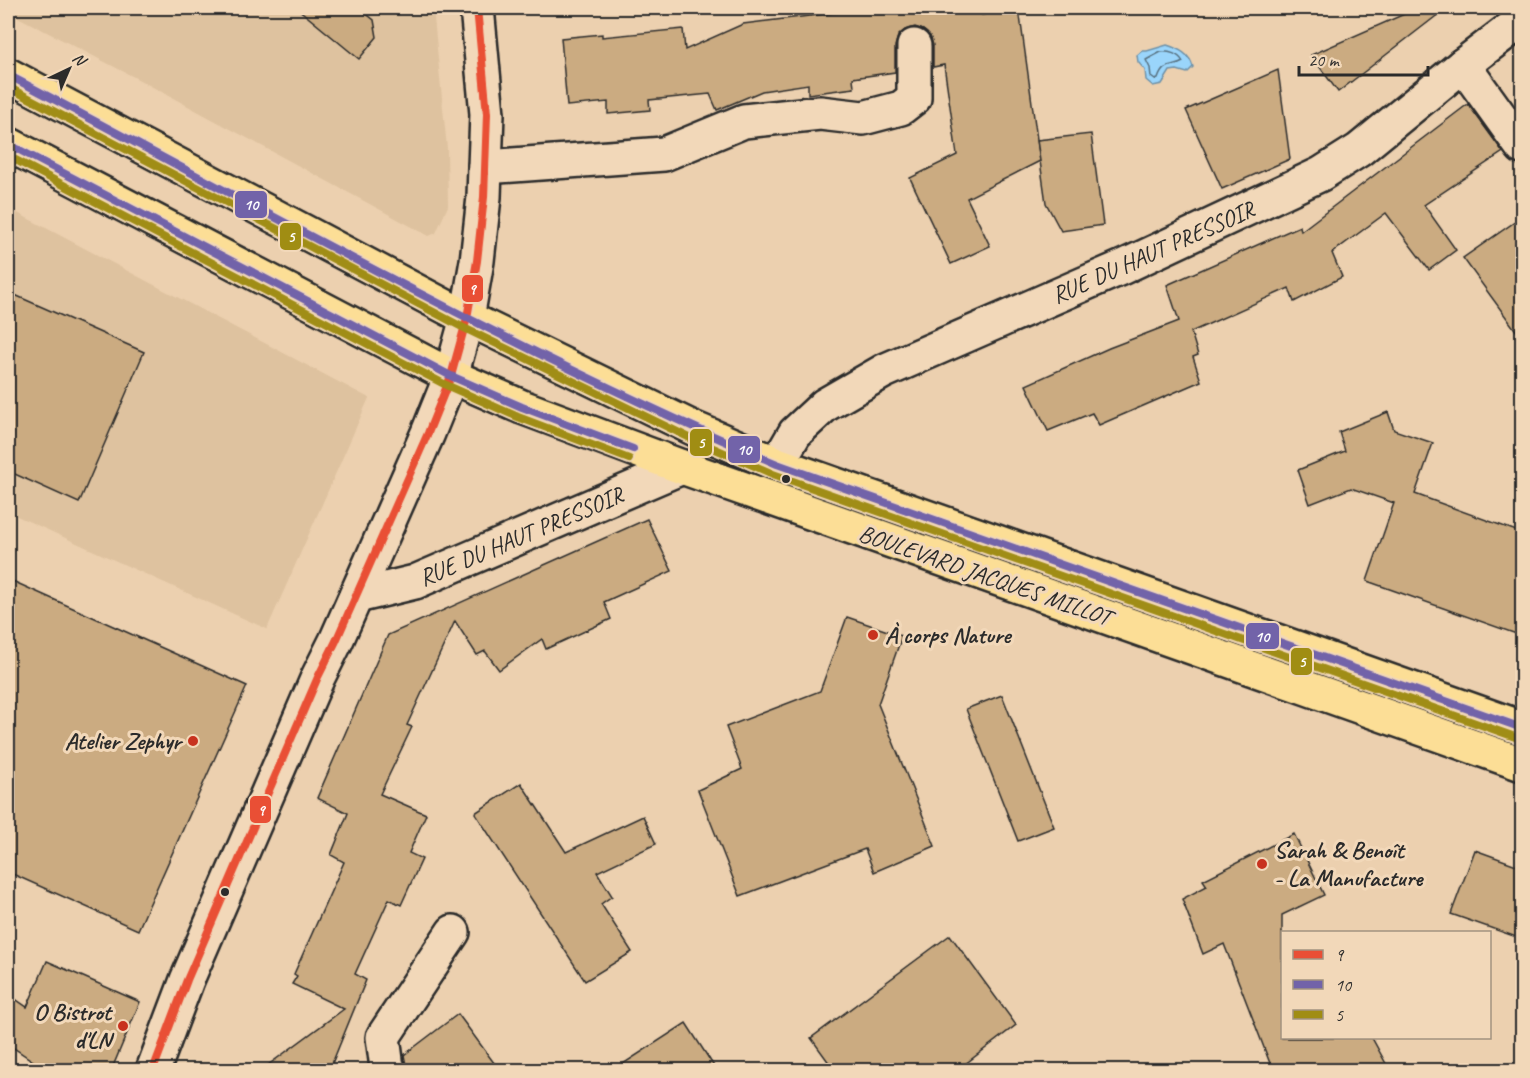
<svg xmlns="http://www.w3.org/2000/svg" width="1530" height="1078" font-family="Caveat,sans-serif">
<style>
.built{fill:#dec29f}
.water{fill:#9ad5fb;stroke:#6e91a8;stroke-width:1.5}
.lines{fill:none;stroke-linecap:round;stroke-linejoin:round}
.shore{stroke:#576f7e;stroke-width:1.5}
.building{fill:#cbab81;stroke:#2b2b2b;stroke-width:1.5}
.minor-casing{stroke:#2b2b2b;stroke-width:38}
.primary-casing{stroke:#2b2b2b;stroke-width:38}
.minor{stroke:#f2d8b9;stroke-width:33}
.primary{stroke:#fcde96;stroke-width:33}
.bus-1-casing{stroke:#f2d8b9;stroke-width:12}
.bus-2-casing{stroke:#f2d8b9;stroke-width:12}
.bus-3-casing{stroke:#f2d8b9;stroke-width:12}
.bus-1{stroke:#e94f35;stroke-width:8}
.bus-2{stroke:#7263a9;stroke-width:8}
.bus-3{stroke:#a08d13;stroke-width:8}
.bus-dot{fill:#2b2b2b;stroke:#f2d8b9;stroke-width:2}
.poi-dot{fill:#c8321e;stroke:#f2d8b9;stroke-width:2}
.labels{text-anchor:middle;dominant-baseline:central;stroke-width:6;stroke-linejoin:round;paint-order:stroke}
.street-label{font-size:24px;fill:#2b2b2b;stroke:#f2d8b9}
.poi-label{font-size:24px;font-weight:bold;fill:#2b2b2b;stroke:#f2d8b9;text-anchor:start}
.line-badge{stroke:#f2d8b9;stroke-width:2}
.badge-label{font-size:16px;text-anchor:middle;font-weight:bold;fill:#fff}
</style>
<rect width="100%" height="100%" fill="#ecd0af"/>
<filter id="ink" filterUnits="userSpaceOnUse"><feTurbulence type="fractalNoise" baseFrequency=".0167" numOctaves="2"/><feDisplacementMap in="SourceGraphic" scale="12" xChannelSelector="R" yChannelSelector="G"/><feConvolveMatrix kernelMatrix="1 2 1 2 8 2 1 2 1" color-interpolation-filters="sRGB"/></filter>
<g filter="url(#ink)">
<g class="built">
<polygon points="8,8 433,8 447,148 448,206 436,233 429,236 134,77 8,12"/>
<polygon points="8,208 369,398 267,629 8,512"/>
</g>
<path class="water" d="M1167 45C1179 49 1190 54 1193 67L1187 73 1177 70 1170 71 1162 84 1153 86 1146 80 1145 70 1138 62 1137 55 1142 51H1147Z"/>
<g class="lines">
<path class="shore" d="M1161 52C1169 51 1179 54 1183 62 1172 69 1164 61 1158 79L1155 80 1151 77 1150 68 1146 60Z"/>
</g>
<g class="building">
<polygon points="297,8 359,8 374,20 377,37 359,59"/>
<polygon points="841,8 981,8 982,15 1019,9 1040,161 967,198 990,246 951,264 910,178 957,155 944,65 933,67 933,45 930,36 923,30 915,27 905,30 898,36 895,46 895,72 853,78 854,88 808,94 808,84 762,91 717,110 710,94 649,100 650,110 608,114 608,102 567,106 561,38 602,34 602,37 683,29 685,50 743,24 842,12"/>
<polygon points="1418,8 1442,8 1444,10 1338,92 1311,55"/>
<polygon points="1278,70 1290,159 1222,189 1186,110"/>
<polygon points="1468,104 1503,152 1424,205 1456,250 1429,270 1386,213 1332,253 1342,277 1294,302 1289,288 1191,332 1198,355 1193,357 1201,381 1099,425 1092,413 1048,431 1026,385 1109,348 1179,321 1167,285 1300,226 1301,231"/>
<polygon points="1091,134 1103,225 1061,231 1046,203 1037,140"/>
<polygon points="1522,217 1522,339 1463,258"/>
<polygon points="8,292 144,352 79,503 8,471"/>
<polygon points="1388,412 1394,430 1433,443 1415,494 1522,533 1522,636 1367,581 1394,503 1351,488 1310,504 1298,470 1345,451 1339,432"/>
<polygon points="647,519 672,571 604,602 611,619 546,649 542,639 499,670 485,651 477,655 455,621 407,725 412,727 380,794 426,814 409,853 422,859 401,905 389,899 355,974 366,980 329,1071 260,1071 344,1009 292,984 297,976 294,974 344,862 331,855 348,813 317,798 388,635"/>
<polygon points="8,579 247,686 138,930 8,872"/>
<polygon points="847,617 902,636 878,704 935,846 874,872 865,849 740,896 698,790 742,769 726,727 820,691"/>
<polygon points="1002,695 1054,827 1018,841 966,709"/>
<polygon points="521,783 566,852 643,816 656,844 597,872 612,896 601,904 632,952 585,981 475,813"/>
<polygon points="1294,834 1324,895 1282,915 1282,1038 1372,1038 1390,1071 1273,1071 1224,944 1203,954 1182,899 1207,886 1203,880"/>
<polygon points="1475,850 1522,867 1522,939 1451,914"/>
<polygon points="950,935 1016,1025 956,1071 835,1071 811,1038"/>
<polygon points="47,961 140,1002 111,1071 48,1071 8,1044 8,994 27,1007"/>
<polygon points="458,1014 500,1071 407,1071 404,1055"/>
<polygon points="686,1023 717,1071 612,1071"/>
</g>
<g class="lines">
<defs>
<g id="minor">
<polyline points="1463,65 1522,147"/>
<polyline points="485,167 664,154 744,121 820,113 863,118 901,108 914,98 914,46"/>
<polyline points="777,464 795,433 825,405 884,371 1123,267 1321,174 1359,150 1463,65 1522,20"/>
<polyline points="357,596 415,582 682,467"/>
<polyline points="153,1070 187,980 318,677 336,641 428,433 451,376 467,318 477,261 484,197 485,167 487,114 477,8"/>
<polyline points="389,1070 387,1068 383,1037 453,932"/>
</g>
<g id="primary">
<polyline points="8,75 467,318 695,429 777,464 1522,728"/>
<polyline points="8,144 451,376 522,407 682,467 1522,764"/>
</g>
</defs>
<use href="#minor" class="minor-casing"/>
<use href="#primary" class="primary-casing"/>
<use href="#minor" class="minor"/>
<use href="#primary" class="primary"/>
<defs>
<polyline id="bus-1" points="153,1070 187,980 318,677 336,641 428,433 451,376 467,318 477,261 484,197 487,114 477,8"/>
<g id="bus-2">
<path d="M8 75C262 209 513 351 777 464L1522 728"/>
<polyline points="8,144 451,376 522,407 633,449"/>
</g>
<g id="bus-3">
<polyline points="8,87 462,327 690,438 773,474 1518,738"/>
<polyline points="8,156 446,385 518,417 629,459"/>
</g>
</defs>
<use href="#bus-1" class="bus-1-casing"/>
<use href="#bus-2" class="bus-2-casing"/>
<use href="#bus-3" class="bus-3-casing"/>
<use href="#bus-1" class="bus-1"/>
<use href="#bus-2" class="bus-2"/>
<use href="#bus-3" class="bus-3"/>
</g>
</g>
<g class="bus-dot">
<circle cx="786" cy="479" r="5"/>
<circle cx="225" cy="892" r="5"/>
</g>
<g class="poi-dot">
<circle cx="873" cy="635" r="6"/>
<circle cx="193" cy="741" r="6"/>
<circle cx="1262" cy="864" r="6"/>
<circle cx="123" cy="1026" r="6"/>
</g>
<g class="labels">
<g class="street-label">
<text transform="translate(1153 252) rotate(-24)">RUE DU HAUT PRESSOIR</text>
<text transform="translate(521 536) rotate(-23)">RUE DU HAUT PRESSOIR</text>
<text transform="translate(985 575) rotate(19)">BOULEVARD JACQUES MILLOT</text>
</g>
<g class="poi-label">
<text x="885" y="635">À corps Nature</text>
<text x="181" y="741" text-anchor="end">Atelier Zephyr</text>
<text x="1274" y="850">Sarah &amp; Benoît<tspan x="1274" dy="28">- La Manufacture</tspan></text>
<text x="111" y="1012" text-anchor="end">O Bistrot<tspan x="111" dy="28">d'LN</tspan></text>
</g>
</g>
<g class="line-badge">
<rect x="234" y="190" width="34" height="29" rx="6" fill="#7263a9"/>
<rect x="279" y="222" width="23" height="29" rx="6" fill="#a08d13"/>
<rect x="461" y="274" width="23" height="29" rx="6" fill="#e94f35"/>
<rect x="689" y="428" width="24" height="29" rx="6" fill="#a08d13"/>
<rect x="727" y="435" width="34" height="29" rx="6" fill="#7263a9"/>
<rect x="1245" y="622" width="35" height="28" rx="6" fill="#7263a9"/>
<rect x="1290" y="647" width="23" height="29" rx="6" fill="#a08d13"/>
<rect x="249" y="795" width="23" height="29" rx="6" fill="#e94f35"/>
</g>
<g class="badge-label">
<text x="251" y="210">10</text>
<text x="291" y="242">5</text>
<text x="472" y="294">9</text>
<text x="701" y="448">5</text>
<text x="744" y="455">10</text>
<text x="1262" y="642">10</text>
<text x="1302" y="667">5</text>
<text x="261" y="815">9</text>
</g>
<rect width="1530" height="1078" fill="none" stroke="#f2d8b9" stroke-width="30"/>
<rect x="15" y="15" width="1500" height="1048" fill="none" stroke="#2b2b2b" stroke-width="2" filter="url(#ink)"/>
<rect x="1281" y="931" width="210" height="108" fill="#f2d8b9" stroke="#a29380" stroke-width="1.5"/>
<rect x="1293" y="950" width="30" height="9" fill="#e94f35" stroke="#a29380" stroke-width="1.5"/>
<text x="1335" y="961" font-size="18" fill="#2b2b2b">9</text>
<rect x="1293" y="980" width="30" height="9" fill="#7263a9" stroke="#a29380" stroke-width="1.5"/>
<text x="1335" y="991" font-size="18" fill="#2b2b2b">10</text>
<rect x="1293" y="1010" width="30" height="9" fill="#a08d13" stroke="#a29380" stroke-width="1.5"/>
<text x="1335" y="1021" font-size="18" fill="#2b2b2b">5</text>
<g transform="translate(69 69) rotate(44)" stroke="#f2d8b9" stroke-width="4.5" paint-order="stroke">
<path d="M0-4.5L10 22L0 15L-10 22Z" fill="#2b2b2b"/>
<text y="-9" font-size="16" font-weight="bold" text-anchor="middle" fill="#2b2b2b">N</text>
</g>
<path d="M1299 66v9h129v-9" fill="none" stroke="#2b2b2b" stroke-width="3"/>
<text x="1308" y="66" font-size="18" fill="#2b2b2b" stroke="#f2d8b9" stroke-width="4.5" paint-order="stroke">20 m</text>
</svg>
